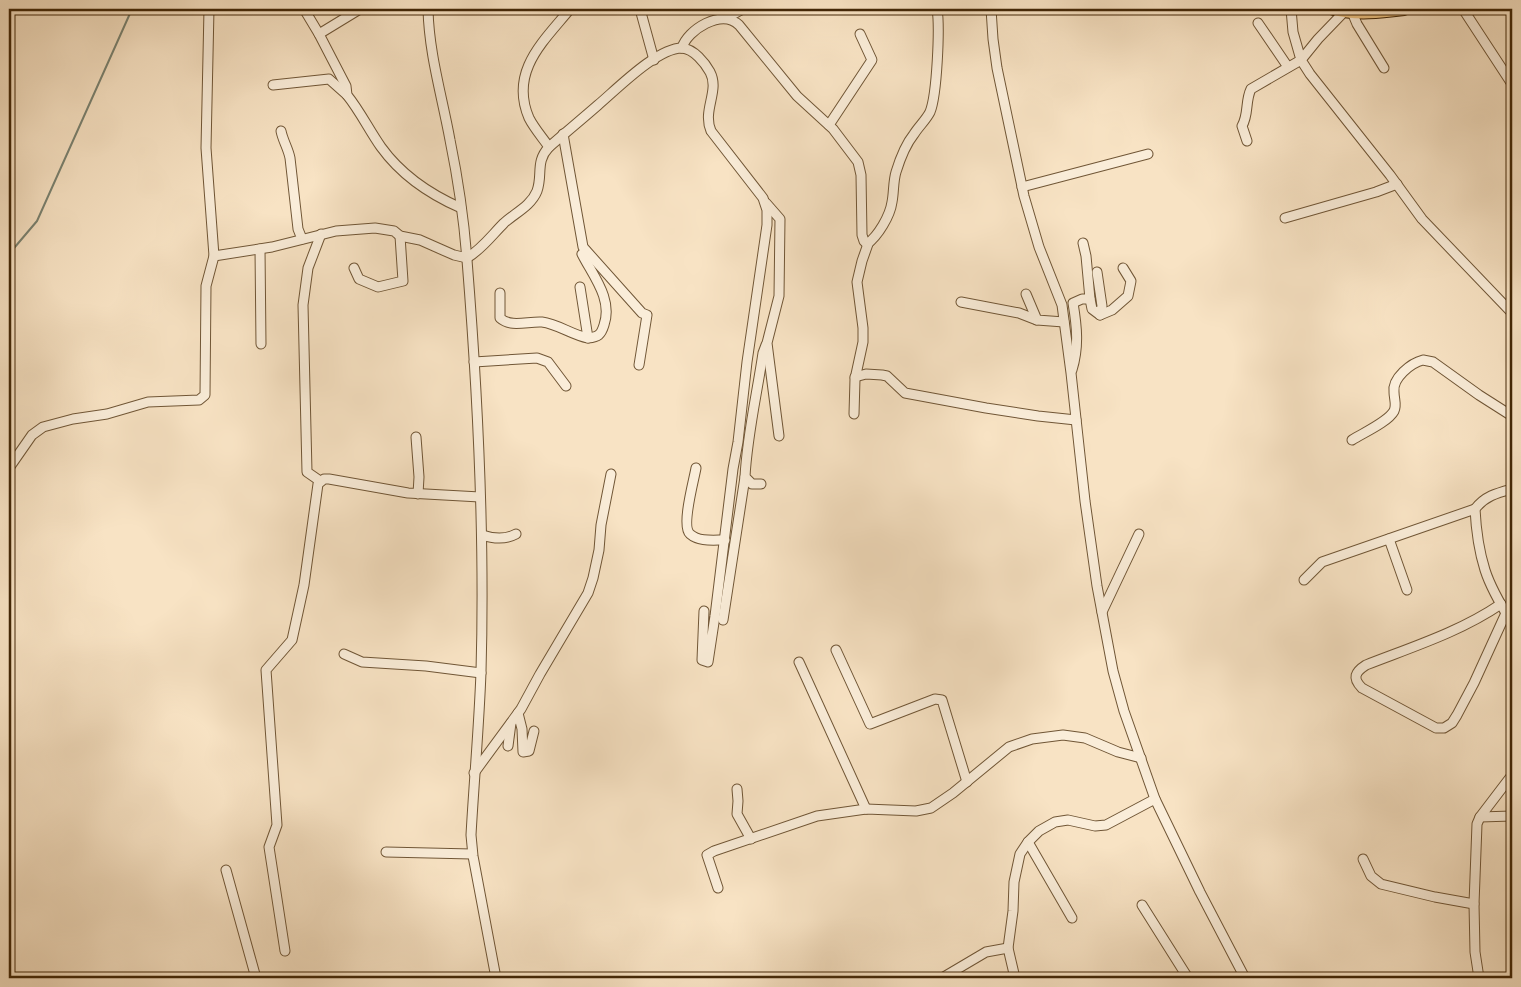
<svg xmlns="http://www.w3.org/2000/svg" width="1521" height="987" font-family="'Gentium Book Plus',serif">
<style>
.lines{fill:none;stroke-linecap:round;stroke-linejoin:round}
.stream{stroke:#798271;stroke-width:2}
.minor-casing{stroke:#705636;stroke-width:11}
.highway-casing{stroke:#422707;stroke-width:14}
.minor{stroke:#faedd9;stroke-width:9}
.highway{stroke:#ecc282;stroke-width:12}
</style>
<rect width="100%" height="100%" fill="#f8e3c4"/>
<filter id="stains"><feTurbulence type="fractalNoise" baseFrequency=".004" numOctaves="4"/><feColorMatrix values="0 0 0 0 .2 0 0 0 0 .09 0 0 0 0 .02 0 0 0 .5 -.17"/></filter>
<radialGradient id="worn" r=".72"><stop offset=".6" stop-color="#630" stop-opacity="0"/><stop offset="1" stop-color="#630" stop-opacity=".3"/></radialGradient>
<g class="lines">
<polyline class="stream" points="9,254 37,221 132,9"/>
<defs>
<g id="minor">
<polyline points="304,9 319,34 360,9"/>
<path d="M428 9C429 54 442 96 450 140 458 179 464 220 467 260 478 397 485 535 481 672 479 727 474 781 471 835L473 856 496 978"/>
<polyline points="640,9 654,60"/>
<polyline points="991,9 993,39 997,68 1024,196 1039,247 1062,305 1071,373 1085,501 1097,586 1113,671 1124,711 1155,799 1200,892 1245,978"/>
<polyline points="1463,9 1512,84"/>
<polyline points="1344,12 1318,39 1301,60 1310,74 1390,175 1422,219 1512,313"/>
<polyline points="1352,12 1357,24 1384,68"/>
<polyline points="726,18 743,9"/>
<polyline points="1258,23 1288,67"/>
<path d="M319 34 346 86 347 95C360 111 369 130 381 147 402 176 429 194 461 208"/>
<path d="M682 48C687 30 722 8 739 25L797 96 833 129 858 162 861 175 862 235 864 241 867 244C878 236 890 216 892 202 894 192 893 182 896 172 900 159 906 144 914 134 919 126 926 120 930 112 937 95 940 27 937 9"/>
<polyline points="273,85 329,79 347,95"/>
<polyline points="829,125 872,60 860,34"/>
<path d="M281 131C283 141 288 148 290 158L298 229 302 239"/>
<polyline points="563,134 583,247 642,313 647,315 639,365"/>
<path d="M1247 141 1242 126C1249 114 1245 101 1251 89L1301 60 1293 32 1291 9"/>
<path d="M549 147C542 137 534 128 529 118 509 71 544 41 570 9"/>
<polyline points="1022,187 1148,154"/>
<polyline points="766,203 780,219 779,296 767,343 779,436"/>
<polyline points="1285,218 1376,192 1397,184"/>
<polyline points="260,249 261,344"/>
<path d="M214 256 272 247 336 231 375 228 394 231 400 236 420 240 454 255 467 258C482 249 492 235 504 223 515 213 531 206 537 191 543 174 535 162 549 147 565 133 582 119 598 105 617 89 657 48 682 48 694 49 705 63 710 72 720 91 702 110 711 131L763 198 767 210V225L747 362 738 442 733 469 715 616 708 662 702 660 704 611"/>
<polyline points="354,268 359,279 378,287 403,281 400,236"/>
<path d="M580 287 588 338C598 337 601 335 604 325 613 299 593 276 582 254L586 251"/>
<path d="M500 293V318C511 328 528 321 542 322 558 324 572 335 588 338"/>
<polyline points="1026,294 1037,320 1064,322"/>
<polyline points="1090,299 1092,309 1100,315 1102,306 1097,272"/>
<polyline points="961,302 1019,313 1037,320"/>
<polyline points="1100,315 1112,310 1128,296 1131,281 1123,268"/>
<polyline points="474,362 537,358 548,362 566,386"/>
<path d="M1072 370C1079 347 1077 327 1073 303L1082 299H1090L1086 256 1083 243"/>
<polyline points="855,377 866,374 882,375 887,376 905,393 986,408 1038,416 1076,420"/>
<polyline points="854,414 855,379 863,342 863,328 857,282 862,261 868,244"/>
<polyline points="416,437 419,477 418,494"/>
<path d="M1352 440C1363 433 1388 422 1394 411 1397 405 1394 399 1394 392 1392 378 1411 363 1423 360L1433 362 1479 395 1512 416"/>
<polyline points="9,468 32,435 43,427 73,419 107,414 148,402 199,400 205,395 206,286 214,256 206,148 209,9"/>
<path d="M696 468C694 480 681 526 690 534 699 542 713 540 725 540"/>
<polyline points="320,481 307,472 303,305 308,268 321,234"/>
<path d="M761 484H752L745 477C747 436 757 394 763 353L766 345"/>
<path d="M1512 489C1497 493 1485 496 1475 509 1476 529 1479 551 1485 570 1491 589 1502 607 1512 623"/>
<path d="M482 535C494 539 505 540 516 534"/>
<polyline points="1389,539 1407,590"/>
<polyline points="1304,580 1322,562 1475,509"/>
<path d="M1501 604C1460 632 1412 647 1366 665 1355 672 1352 678 1362 688L1436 728H1444L1452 723 1457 715 1474 683 1506 613"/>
<polyline points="1102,612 1139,534"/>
<polyline points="723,620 745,477"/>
<polyline points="836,650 870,724 935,699 942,700 967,782"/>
<polyline points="344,654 362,662 426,666 481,673"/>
<polyline points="799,662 866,809"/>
<polyline points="518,713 522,729 523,752 529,751 534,731"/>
<polyline points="508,746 511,723"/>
<polyline points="474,773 521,709 540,674 588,593 593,578 599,550 601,525 611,474"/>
<polyline points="737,789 738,801 737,814 751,839"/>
<polyline points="1480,817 1512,816"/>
<polyline points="1028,842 1072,918"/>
<polyline points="386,852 472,854"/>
<polyline points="1363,859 1371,876 1381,884 1435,897 1474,904"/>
<polyline points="226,870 256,978"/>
<polyline points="718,888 707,855 714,851 817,816 866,809 916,811 931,808 953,793 1009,747 1032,739 1063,735 1085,738 1118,752 1141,758"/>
<polyline points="1142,905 1188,978"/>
<polyline points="285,951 269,847 277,825 266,670 292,640 304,585 318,484 324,479 329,479 408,493 480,497"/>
<polyline points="942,978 986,952 1008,948"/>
<polyline points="1015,978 1008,948 1013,911 1014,882 1020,854 1028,842 1039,831 1055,822 1068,820 1095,826 1106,825 1155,799"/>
<polyline points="1479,978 1475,952 1474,904 1477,824 1480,817 1512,775"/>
</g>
<path id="highway" d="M1334 9C1356 15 1381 12 1404 9"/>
</defs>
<use href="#minor" class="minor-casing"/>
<use href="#highway" class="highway-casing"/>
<use href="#minor" class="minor"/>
<use href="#highway" class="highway"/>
</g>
<rect width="1521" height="987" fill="none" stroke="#f8e3c4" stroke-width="30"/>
<rect x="10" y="10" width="1501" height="967" fill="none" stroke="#422707" stroke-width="2.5"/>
<rect x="15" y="15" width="1491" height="957" fill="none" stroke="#422707"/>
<rect width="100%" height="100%" filter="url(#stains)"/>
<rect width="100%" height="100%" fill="url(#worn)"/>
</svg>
